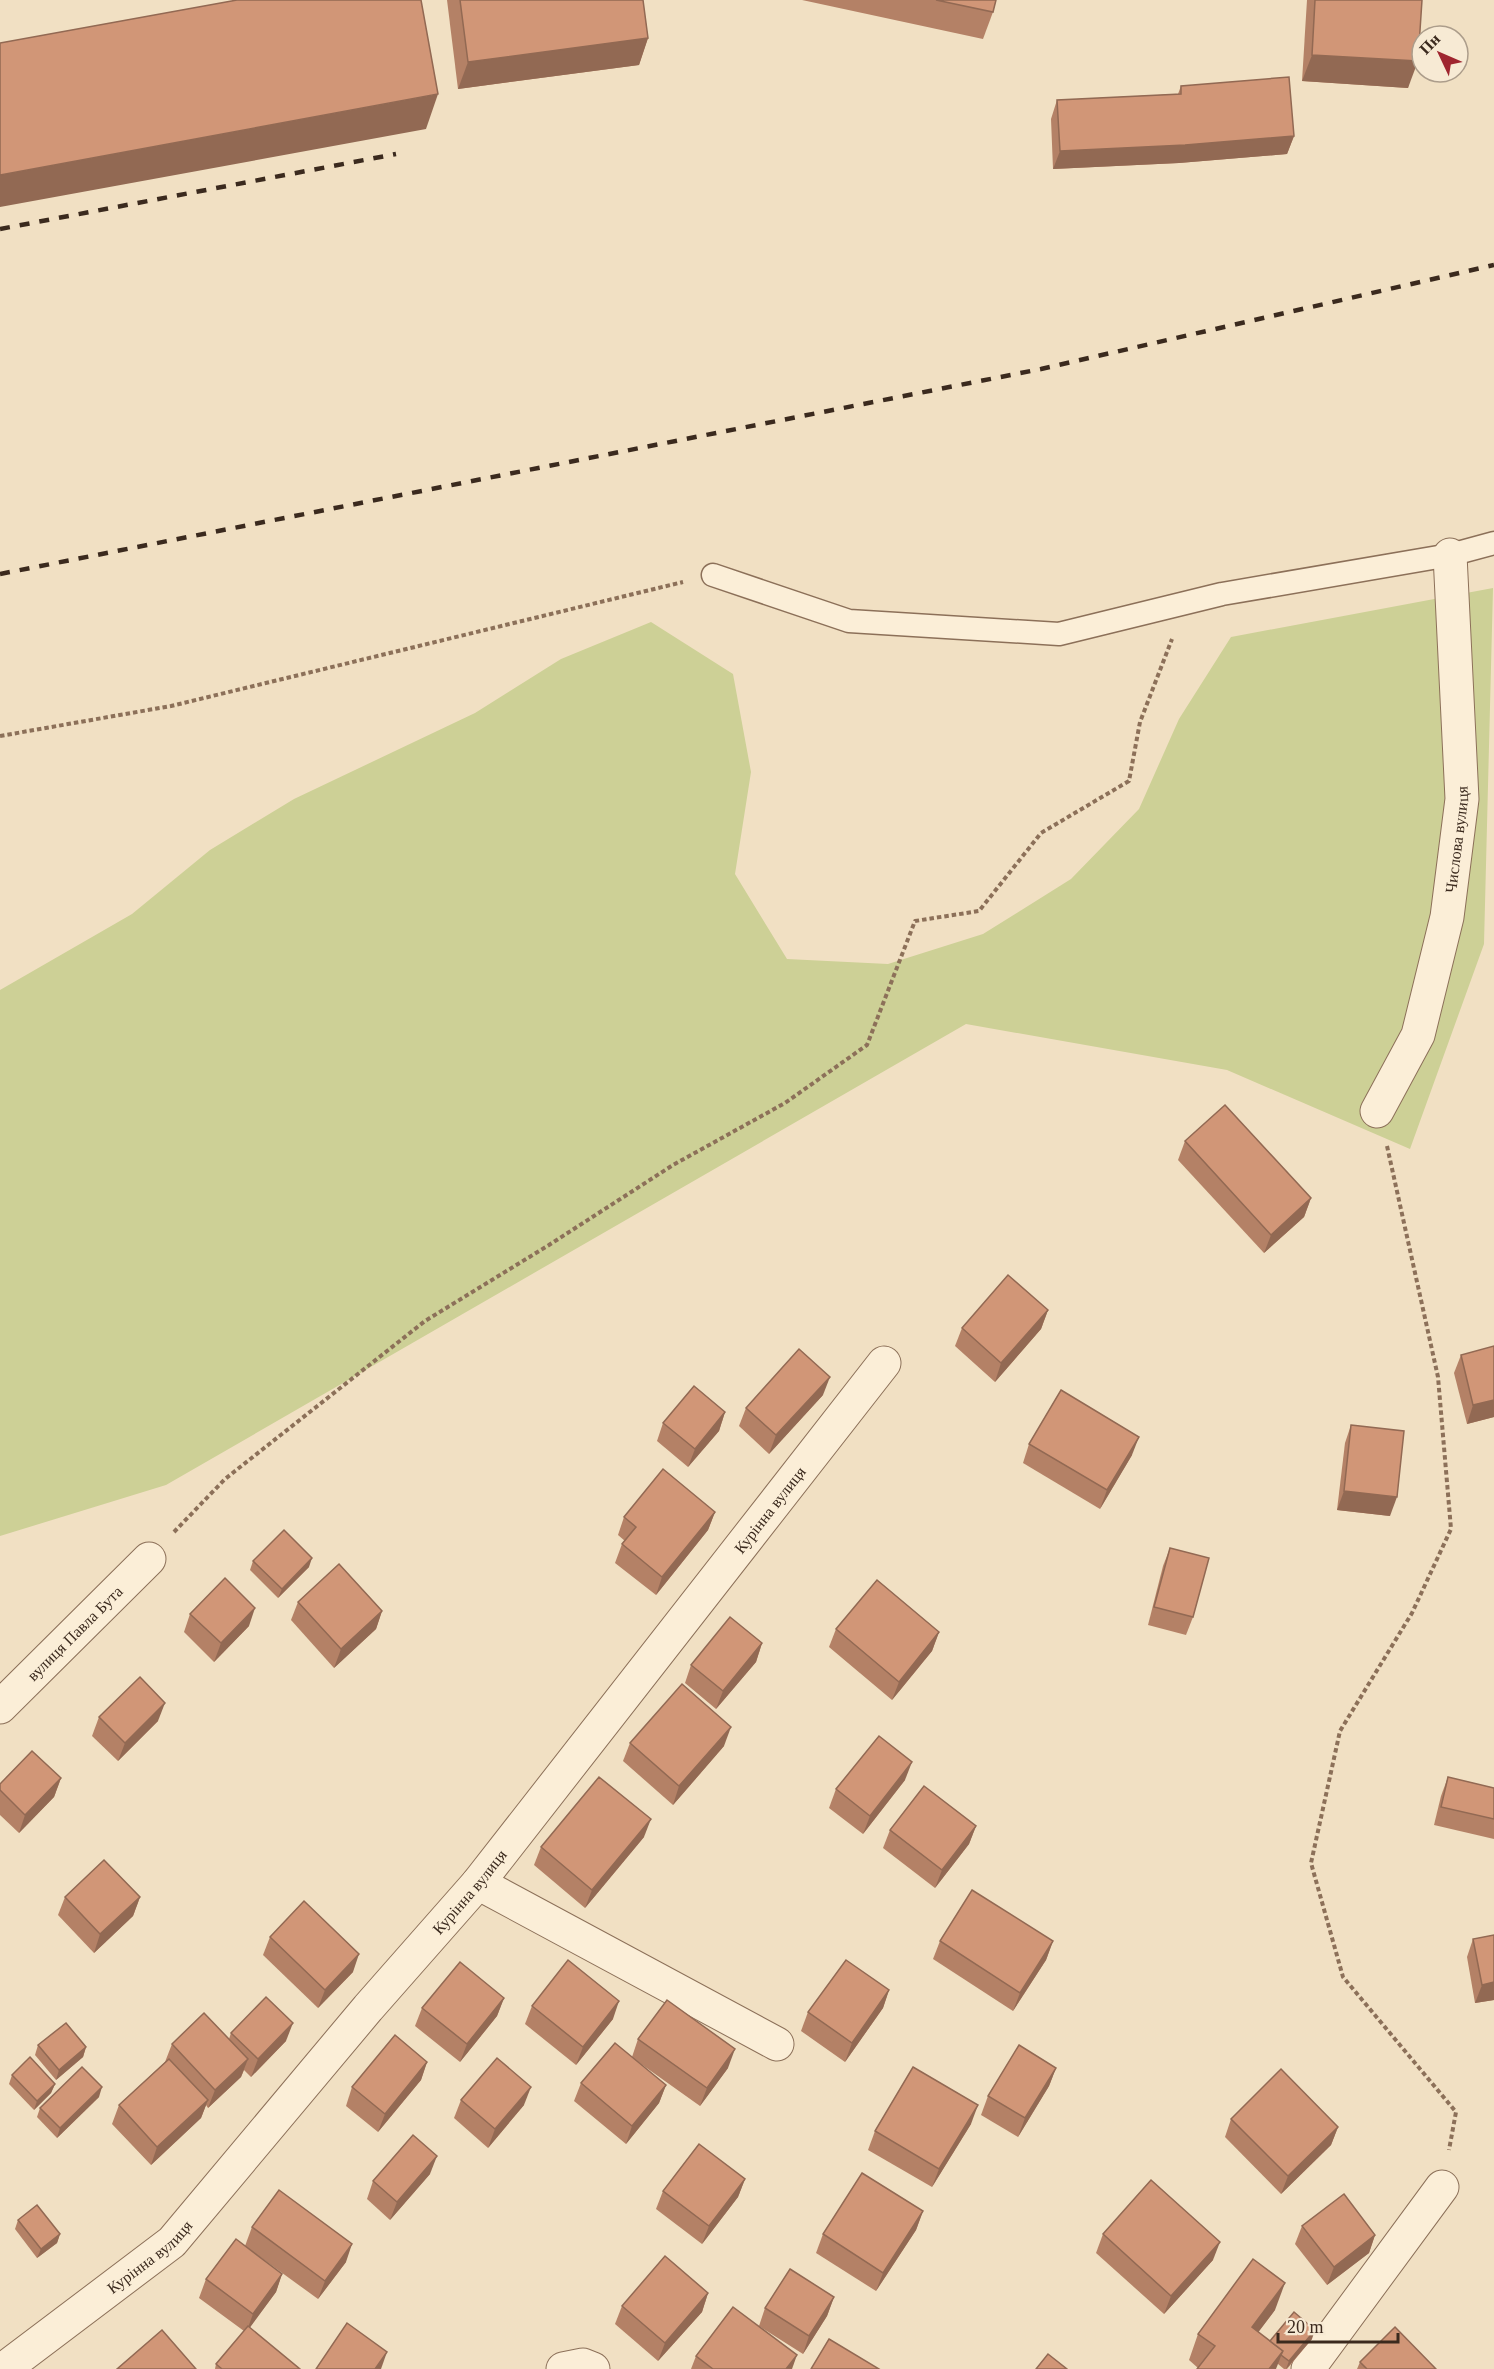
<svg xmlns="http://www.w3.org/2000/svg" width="1494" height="2369" font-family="'Times New Roman',serif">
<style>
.green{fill:#cdd096}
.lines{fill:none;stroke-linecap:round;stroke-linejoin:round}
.lane-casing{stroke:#8c7059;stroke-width:25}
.street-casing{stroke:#8c7059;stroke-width:35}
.path{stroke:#8c7059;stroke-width:4;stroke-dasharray:4.5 3;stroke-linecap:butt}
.lane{stroke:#fbeed7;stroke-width:22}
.street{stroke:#fbeed7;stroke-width:33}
.rail{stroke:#3b2a1e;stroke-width:4.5;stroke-dasharray:10 10;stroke-linecap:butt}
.wall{fill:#b48166}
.shaded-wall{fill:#926953}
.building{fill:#d19677;stroke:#926953;stroke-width:1.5}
.labels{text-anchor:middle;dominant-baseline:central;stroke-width:6;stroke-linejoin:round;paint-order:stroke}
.street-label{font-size:16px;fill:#3b2a1e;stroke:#f7ead4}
</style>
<rect width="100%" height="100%" fill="#f1e0c3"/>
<polygon class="green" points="1493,588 1484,944 1410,1149 1227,1070 966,1024 166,1485 0,1536 0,990 132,914 210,850 294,799 475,713 561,659 651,622 733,674 751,772 735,874 787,959 888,964 983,934 1071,879 1139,809 1179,719 1231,637"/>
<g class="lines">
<defs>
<polyline id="lane" points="713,575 849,621 1059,634 1222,594 1450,555 1494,543"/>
<g id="street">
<path id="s1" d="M1377 1111 1418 1035 1447 917 1462 799 1450 555"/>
<path id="s2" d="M0 1707 149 1559"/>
<polyline points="478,1883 777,2044"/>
<path id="s3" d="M4 2369 172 2242 368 2008 478 1883 884 1363"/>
<polyline points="563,2369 583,2365 593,2369"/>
<polyline points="1308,2369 1442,2187"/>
</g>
</defs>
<use href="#lane" class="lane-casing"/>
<use href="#street" class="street-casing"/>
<g class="path">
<polyline points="0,736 171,706 683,582"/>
<polyline points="1387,1146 1438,1377 1451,1529 1412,1613 1340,1731 1311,1863 1343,1977 1456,2112 1449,2150"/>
<polyline points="174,1532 225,1479 425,1321 549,1245 673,1165 785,1103 867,1045 915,921 979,911 1041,833 1129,781 1140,722 1172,639"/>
</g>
<use href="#lane" class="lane"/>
<use href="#street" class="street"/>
<g class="rail">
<polyline points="0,229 396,154"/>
<polyline points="0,574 1041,369 1494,265"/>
</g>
</g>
<g class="wall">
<polygon points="447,0 643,0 648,38 639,65 458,89"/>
<polygon points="802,0 996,0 993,12 983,39"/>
<polygon points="1307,0 1422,0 1408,88 1302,81"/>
<polygon points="1181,86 1294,136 1287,154 1179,163 1053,169 1051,119 1057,100 1178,94"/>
<polygon points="1185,1141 1311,1198 1304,1217 1264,1253 1178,1160"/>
<polygon points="1048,1310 1041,1329 995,1382 955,1346 962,1328"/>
<polygon points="1461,1355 1494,1417 1467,1424 1454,1373"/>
<polygon points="823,1395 769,1454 739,1426 746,1408"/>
<polygon points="725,1412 719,1431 688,1467 657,1441 663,1423"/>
<polygon points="1351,1425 1390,1516 1337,1510 1345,1443"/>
<polygon points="1029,1444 1132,1455 1100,1509 1023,1463"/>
<polygon points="715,1512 708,1530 656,1595 615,1563 622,1544 625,1541 618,1535 624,1517"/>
<polygon points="1170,1548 1193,1617 1186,1635 1148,1625 1163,1566"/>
<polygon points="253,1561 309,1567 278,1598 250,1570"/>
<polygon points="298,1602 382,1611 376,1629 334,1668 291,1620"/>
<polygon points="190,1614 249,1626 214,1662 184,1632"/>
<polygon points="836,1629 939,1632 932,1651 892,1700 829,1647"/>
<polygon points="762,1643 756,1662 716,1709 685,1683 691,1665"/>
<polygon points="99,1717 158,1721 118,1761 92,1736"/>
<polygon points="630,1743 724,1746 673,1805 623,1761"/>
<polygon points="1448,1777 1494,1788 1494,1839 1434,1825 1441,1796"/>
<polygon points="61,1778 54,1797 19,1833 0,1815 0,1784"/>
<polygon points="905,1780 863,1834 829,1808 836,1789"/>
<polygon points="976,1826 969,1844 935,1888 883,1848 890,1830"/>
<polygon points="644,1837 585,1908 534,1865 541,1847"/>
<polygon points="65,1897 140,1897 133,1916 94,1953 58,1915"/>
<polygon points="1494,1935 1494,2000 1475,2003 1467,1957 1473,1939"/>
<polygon points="270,1937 353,1972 318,2008 263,1955"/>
<polygon points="940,1941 1053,1941 1046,1960 1013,2011 933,1959"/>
<polygon points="889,1990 883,2008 845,2062 801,2031 808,2012"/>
<polygon points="504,1998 497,2016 460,2062 415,2026 422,2008"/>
<polygon points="532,2006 613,2019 576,2065 525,2024"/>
<polygon points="231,2033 286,2041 251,2077 244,2070 241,2077 208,2108 206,2105 201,2118 151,2165 112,2124 119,2105 165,2062 172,2044 229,2039"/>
<polygon points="638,2039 728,2068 700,2106 634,2059 666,2085 659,2103 626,2144 574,2101 581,2083 632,2057"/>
<polygon points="38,2045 86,2047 83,2057 56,2080 35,2055"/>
<polygon points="427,2062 421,2080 378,2132 346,2106 352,2087"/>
<polygon points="1056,2068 1049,2086 1018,2137 981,2115 988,2096"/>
<polygon points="12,2075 55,2084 51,2093 34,2110 9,2084"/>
<polygon points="99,2097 57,2138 37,2117 40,2108"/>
<polygon points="461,2100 524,2105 488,2148 454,2118"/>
<polygon points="1231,2119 1338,2127 1331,2145 1281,2194 1225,2137"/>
<polygon points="971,2124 932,2187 868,2150 875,2131"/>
<polygon points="430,2174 390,2220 367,2199 373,2181"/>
<polygon points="745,2179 738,2197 702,2244 656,2209 663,2191"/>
<polygon points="923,2211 916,2230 876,2291 816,2253 823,2234"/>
<polygon points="18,2220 60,2234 57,2243 37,2258 15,2229"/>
<polygon points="1302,2226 1375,2235 1369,2253 1327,2285 1295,2244"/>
<polygon points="252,2227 346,2262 318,2299 245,2246"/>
<polygon points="1103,2234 1213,2260 1164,2314 1096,2253"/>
<polygon points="282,2274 276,2292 249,2328 300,2369 215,2369 216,2364 244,2331 199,2298 206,2279"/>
<polygon points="708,2293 702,2312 658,2361 615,2324 622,2306"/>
<polygon points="834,2297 827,2316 803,2354 759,2326 792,2369 691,2369 696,2356 759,2326 765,2308"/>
<polygon points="1275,2310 1258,2332 1270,2341 1312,2339 1287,2369 1284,2369 1278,2364 1198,2368 1189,2360 1198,2334"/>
<polygon points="1360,2362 1436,2369 1357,2369"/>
</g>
<g class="shaded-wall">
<polygon points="648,38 639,65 458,89 468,62"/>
<polygon points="1312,55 1418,61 1408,88 1302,81"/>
<polygon points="438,94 426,129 0,207 0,175"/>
<polygon points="1294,136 1287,154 1179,163 1053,169 1060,151"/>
<polygon points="1311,1198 1304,1217 1264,1253 1271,1235"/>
<polygon points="1048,1310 1041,1329 995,1382 1001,1363"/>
<polygon points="830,1377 823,1395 769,1454 776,1435"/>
<polygon points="1494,1400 1494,1417 1467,1424 1473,1405"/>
<polygon points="725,1412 719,1431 688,1467 695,1449"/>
<polygon points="1139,1437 1132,1455 1100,1509 1107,1490"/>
<polygon points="1344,1491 1397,1497 1390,1516 1337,1510"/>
<polygon points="715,1512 708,1530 656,1595 662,1577"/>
<polygon points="312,1558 309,1567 278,1598 282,1589"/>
<polygon points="255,1608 249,1626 214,1662 221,1643"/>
<polygon points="382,1611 376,1629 334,1668 341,1649"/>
<polygon points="939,1632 932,1651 892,1700 899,1682"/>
<polygon points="762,1643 756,1662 716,1709 723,1691"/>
<polygon points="165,1703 158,1721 118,1761 125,1743"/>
<polygon points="731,1727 724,1746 673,1805 679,1786"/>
<polygon points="912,1762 905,1780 863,1834 870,1816"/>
<polygon points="61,1778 54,1797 19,1833 25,1815"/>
<polygon points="651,1819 644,1837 585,1908 592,1890"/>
<polygon points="976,1826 969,1844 935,1888 942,1870"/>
<polygon points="140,1897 133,1916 94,1953 100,1934"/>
<polygon points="1053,1941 1046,1960 1013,2011 1020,1993"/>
<polygon points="359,1954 353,1972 318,2008 325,1990"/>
<polygon points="1494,1982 1494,2000 1475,2003 1482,1985"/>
<polygon points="889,1990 883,2008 845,2062 852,2043"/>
<polygon points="504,1998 497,2016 460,2062 467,2044"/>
<polygon points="619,2001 613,2019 576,2065 583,2047"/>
<polygon points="293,2023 286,2041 251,2077 258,2059"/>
<polygon points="86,2047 83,2057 56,2080 59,2070"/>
<polygon points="735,2049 728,2068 700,2106 707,2088"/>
<polygon points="248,2059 241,2077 208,2108 215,2090"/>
<polygon points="427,2062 421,2080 378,2132 385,2114"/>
<polygon points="1056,2068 1049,2086 1018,2137 1025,2118"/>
<polygon points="55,2084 51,2093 34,2110 37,2101"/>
<polygon points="666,2085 659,2103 626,2144 632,2126"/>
<polygon points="102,2087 99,2097 57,2138 60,2128"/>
<polygon points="531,2087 524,2105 488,2148 495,2129"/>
<polygon points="208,2100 201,2118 151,2165 157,2147"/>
<polygon points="978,2105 971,2124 932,2187 939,2169"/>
<polygon points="1338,2127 1331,2145 1281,2194 1288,2176"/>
<polygon points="437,2156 430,2174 390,2220 397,2202"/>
<polygon points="745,2179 738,2197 702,2244 709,2226"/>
<polygon points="923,2211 916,2230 876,2291 883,2273"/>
<polygon points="60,2234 57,2243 37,2258 41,2249"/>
<polygon points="1375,2235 1369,2253 1327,2285 1334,2267"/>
<polygon points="1220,2242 1213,2260 1164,2314 1171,2296"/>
<polygon points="352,2244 346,2262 318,2299 325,2281"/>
<polygon points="282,2274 276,2292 246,2333 253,2314"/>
<polygon points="1285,2283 1275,2310 1242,2354 1252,2327"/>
<polygon points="708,2293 702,2312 658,2361 665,2343"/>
<polygon points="834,2297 827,2316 803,2354 809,2336"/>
<polygon points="1315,2330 1312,2339 1286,2369 1289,2361"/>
<polygon points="1283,2351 1276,2369 1269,2369"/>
<polygon points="387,2352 381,2369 375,2369"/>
<polygon points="797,2355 792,2369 786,2369"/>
</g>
<g class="building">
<polygon points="237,0 421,0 438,94 0,175 0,43"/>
<polygon points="460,0 643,0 648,38 468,62"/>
<polygon points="936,0 996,0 993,12"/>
<polygon points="1315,0 1422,0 1418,61 1312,55"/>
<polygon points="1289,77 1294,136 1185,145 1060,151 1057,100 1181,94 1181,86"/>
<polygon points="1225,1105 1311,1198 1271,1235 1185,1141"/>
<polygon points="1008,1275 1048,1310 1001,1363 962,1328"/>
<polygon points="1494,1346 1494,1400 1473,1405 1461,1355"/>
<polygon points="799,1349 830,1377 776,1435 746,1408"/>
<polygon points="694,1386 725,1412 695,1449 663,1423"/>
<polygon points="1061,1390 1139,1437 1107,1490 1029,1444"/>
<polygon points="1351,1425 1404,1431 1397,1497 1344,1491"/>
<polygon points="663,1469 715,1512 662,1577 622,1544 636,1527 624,1517"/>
<polygon points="284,1530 312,1558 282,1589 253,1561"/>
<polygon points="1170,1548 1209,1558 1193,1617 1154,1607"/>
<polygon points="339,1564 382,1611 341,1649 298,1602"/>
<polygon points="225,1578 255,1608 221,1643 190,1614"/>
<polygon points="877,1580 939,1632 899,1682 836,1629"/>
<polygon points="730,1617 762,1643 723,1691 691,1665"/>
<polygon points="140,1677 165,1703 125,1743 99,1717"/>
<polygon points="682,1684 731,1727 679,1786 630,1743"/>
<polygon points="879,1736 912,1762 870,1816 836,1789"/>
<polygon points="32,1751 61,1778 25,1815 0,1790 0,1784"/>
<polygon points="599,1777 651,1819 592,1890 541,1847"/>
<polygon points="1448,1777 1494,1788 1494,1819 1441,1807"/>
<polygon points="924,1786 976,1826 942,1870 890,1830"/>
<polygon points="104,1860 140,1897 100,1934 65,1897"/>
<polygon points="972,1890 1053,1941 1020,1993 940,1941"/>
<polygon points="304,1901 359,1954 325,1990 270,1937"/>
<polygon points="1494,1935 1494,1982 1482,1985 1473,1939"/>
<polygon points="568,1960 619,2001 583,2047 532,2006"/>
<polygon points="846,1960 889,1990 852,2043 808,2012"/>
<polygon points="460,1962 504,1998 467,2044 422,2008"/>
<polygon points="266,1997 293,2023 258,2059 231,2033"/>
<polygon points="667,2000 735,2049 707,2088 638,2039"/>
<polygon points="204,2013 248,2059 215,2090 172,2044"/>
<polygon points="66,2023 86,2047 59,2070 38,2045"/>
<polygon points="395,2035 427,2062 385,2114 352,2087"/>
<polygon points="615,2043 666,2085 632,2126 581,2083"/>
<polygon points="1019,2045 1056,2068 1025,2118 988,2096"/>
<polygon points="30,2057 55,2084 37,2101 12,2075"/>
<polygon points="497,2058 531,2087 495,2129 461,2100"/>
<polygon points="169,2059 208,2100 157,2147 119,2105"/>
<polygon points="82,2067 102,2087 60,2128 40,2108"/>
<polygon points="913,2067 978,2105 939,2169 875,2131"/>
<polygon points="1281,2069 1338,2127 1288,2176 1231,2119"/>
<polygon points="413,2135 437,2156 397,2202 373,2181"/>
<polygon points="699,2144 745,2179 709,2226 663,2191"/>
<polygon points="862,2173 923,2211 883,2273 823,2234"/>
<polygon points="1151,2180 1220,2242 1171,2296 1103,2234"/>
<polygon points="279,2190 352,2244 325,2281 252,2227"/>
<polygon points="1344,2194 1375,2235 1334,2267 1302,2226"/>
<polygon points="37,2205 60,2234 41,2249 18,2220"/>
<polygon points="236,2239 282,2274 253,2314 206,2279"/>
<polygon points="665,2256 708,2293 665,2343 622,2306"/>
<polygon points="1253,2259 1285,2283 1252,2327 1283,2351 1269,2369 1197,2369 1215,2346 1198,2334"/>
<polygon points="790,2269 834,2297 809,2336 765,2308"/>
<polygon points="733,2307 797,2355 786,2369 713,2369 696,2356"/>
<polygon points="1294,2312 1315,2330 1289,2361 1281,2355 1283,2351 1270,2341"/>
<polygon points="347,2323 387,2352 375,2369 316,2369"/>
<polygon points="248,2326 300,2369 222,2369 216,2364"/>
<polygon points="1395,2327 1436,2369 1367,2369 1360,2362"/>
<polygon points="162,2330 196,2369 117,2369"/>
<polygon points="829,2339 879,2369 811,2369"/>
<polygon points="1048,2354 1067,2369 1036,2369"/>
</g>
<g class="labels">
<g class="street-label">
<text stroke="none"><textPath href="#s1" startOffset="286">Числова вулиця</textPath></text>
<text stroke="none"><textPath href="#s3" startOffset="1156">Курінна вулиця</textPath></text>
<text stroke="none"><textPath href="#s2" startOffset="105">вулиця Павла Бута</textPath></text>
<text stroke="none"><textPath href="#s3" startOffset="670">Курінна вулиця</textPath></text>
<text stroke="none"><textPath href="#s3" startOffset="184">Курінна вулиця</textPath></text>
</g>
</g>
<g transform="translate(1440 54) rotate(314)"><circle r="28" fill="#f7ead4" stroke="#ac9d8b" stroke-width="1.5"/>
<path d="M0-4.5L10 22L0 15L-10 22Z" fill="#9f252f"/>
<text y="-9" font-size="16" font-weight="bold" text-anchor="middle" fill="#3b2a1e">Пн</text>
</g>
<path d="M1278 2333v9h120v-9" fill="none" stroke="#3b2a1e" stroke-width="3"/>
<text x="1287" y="2333" font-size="18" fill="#3b2a1e" stroke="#f7ead4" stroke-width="4.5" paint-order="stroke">20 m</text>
</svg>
